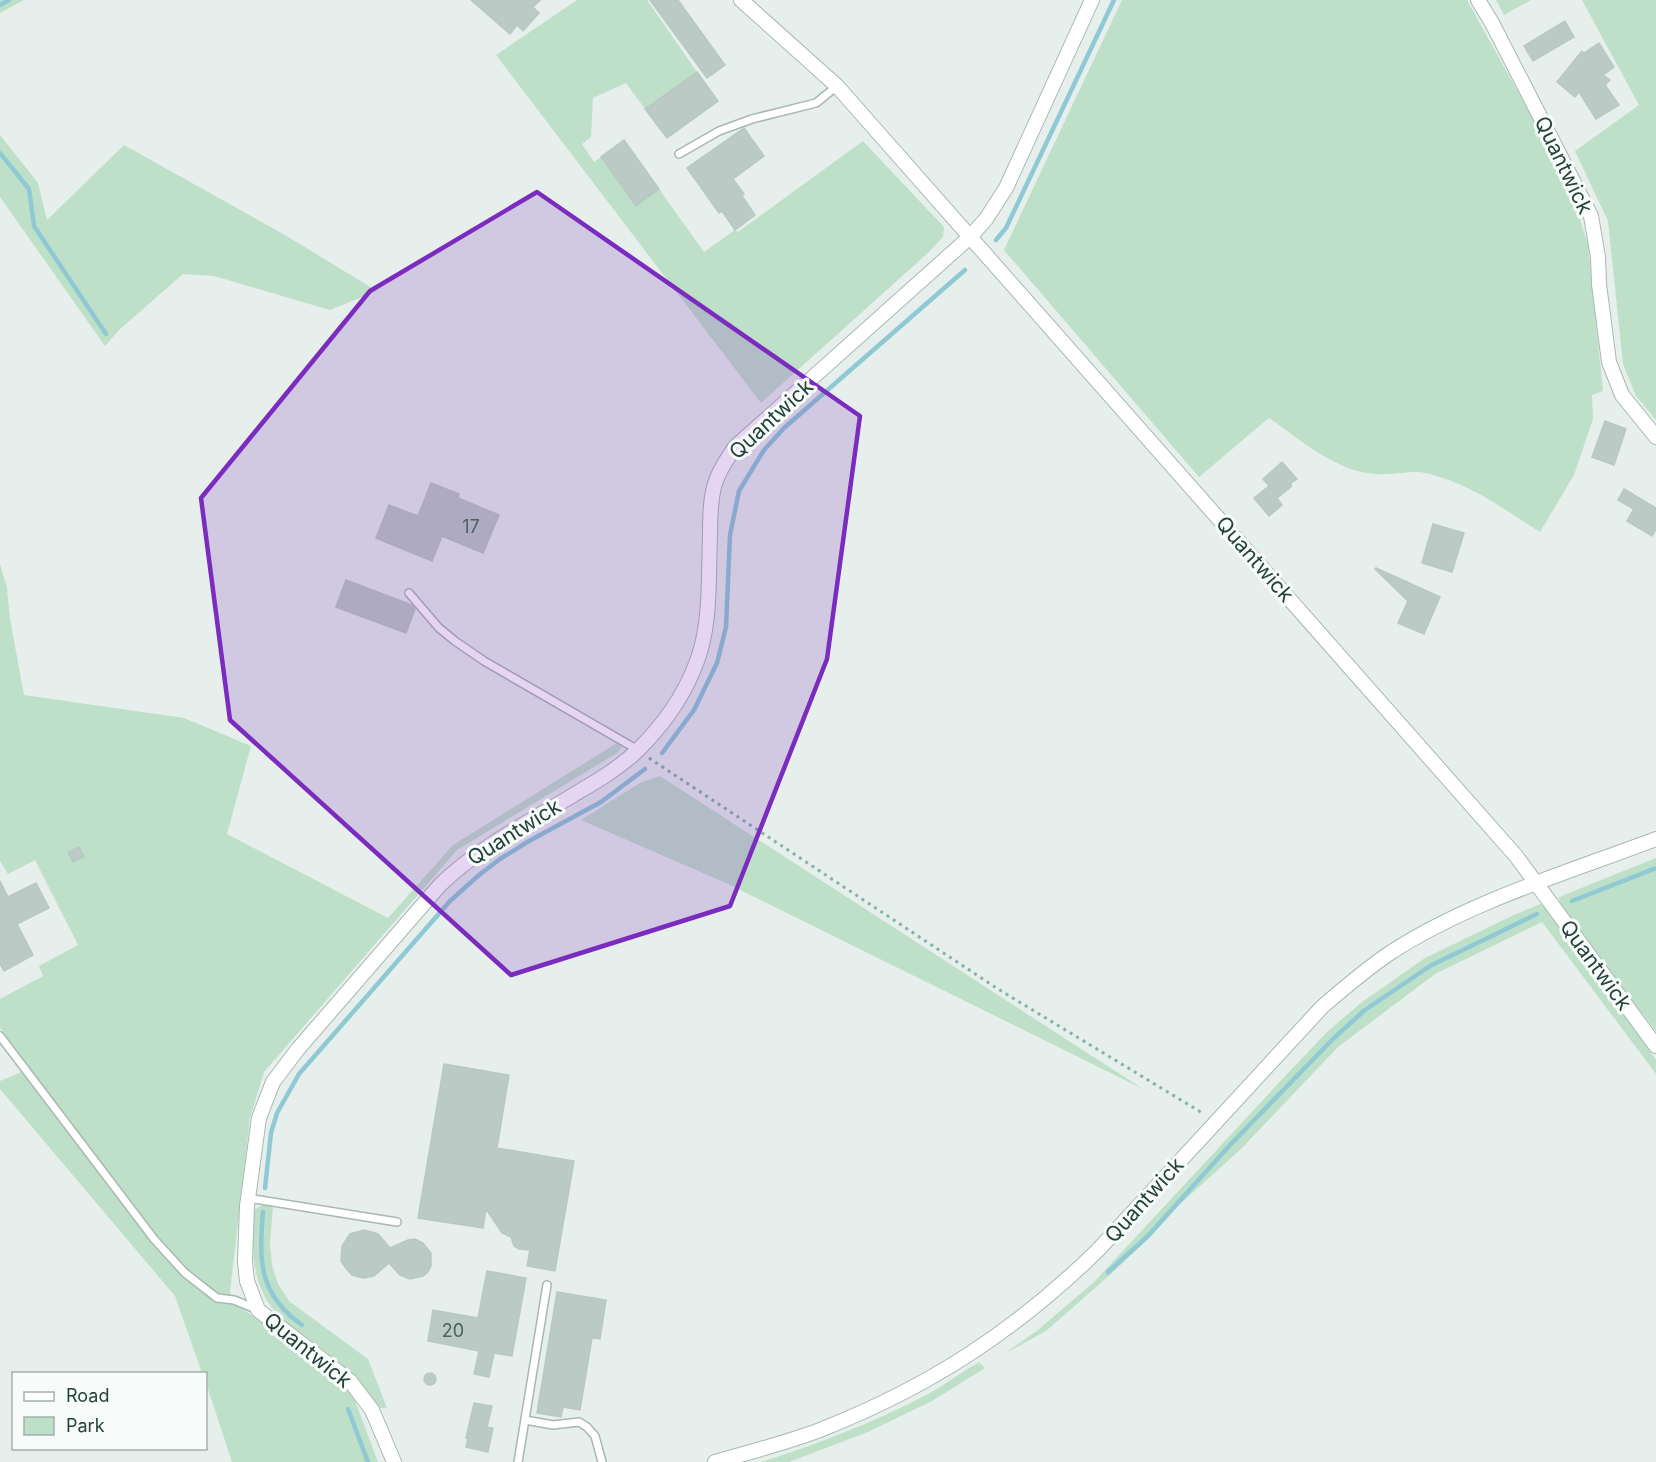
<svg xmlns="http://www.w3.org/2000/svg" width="1656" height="1462" font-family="Inter,sans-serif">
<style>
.green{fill:#bfe0c8}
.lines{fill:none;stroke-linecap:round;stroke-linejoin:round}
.stream{stroke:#8ec9d4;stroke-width:4.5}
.building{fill:#bbcac4;stroke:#b8c9c2;stroke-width:1.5}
.service-casing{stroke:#a8b8b2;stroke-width:10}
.minor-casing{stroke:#a8b8b2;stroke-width:16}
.path{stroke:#86b3a5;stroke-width:3;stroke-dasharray:3 4.5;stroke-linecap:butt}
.service{stroke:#fff;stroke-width:7}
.minor{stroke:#fff;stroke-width:14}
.marked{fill:#7b2cbf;fill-opacity:0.2;stroke:#7b2cbf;stroke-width:4.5;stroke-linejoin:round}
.labels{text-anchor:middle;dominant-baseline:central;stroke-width:6;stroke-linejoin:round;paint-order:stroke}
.number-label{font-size:18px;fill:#4a645c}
.street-label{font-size:21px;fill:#24423a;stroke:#f7fbf9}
</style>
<rect width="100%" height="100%" fill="#e6efeb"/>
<g class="green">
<polygon points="0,0 24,0 0,13"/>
<polygon points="577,0 647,0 697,72 645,109 626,83 593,98 591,137 582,144 594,162 601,157 636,205 659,189 704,252 735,230 738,232 863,141 944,227 943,237 929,252 761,403 496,55"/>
<path d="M1122 0H1467L1559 166 1574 200 1588 245 1603 391 1592 395 1593 419 1574 475 1540 532C1510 513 1477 489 1443 478 1433 475 1421 471 1411 472 1399 473 1387 475 1375 474 1335 471 1301 440 1269 418L1199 477 1004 250Z"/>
<polygon points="1496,0 1531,0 1504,15"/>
<polygon points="1582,0 1656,0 1656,420 1636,396 1623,364 1608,221 1575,151 1639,105"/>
<polygon points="0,135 38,183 47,220 124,145 285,235 377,291 330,310 214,276 183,274 119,330 105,346 0,197"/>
<polygon points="0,564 7,588 10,619 24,695 184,718 251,746 227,834 388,918 453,845 617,743 622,747 617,753 457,850 264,1072 250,1118 230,1292 232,1297 219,1295 213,1292 190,1273 148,1225 0,1028 0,999 43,976 39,966 78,945 35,860 8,874 0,861"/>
<polygon points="660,776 1143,1089 726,883 581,820 640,783"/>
<polygon points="1656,858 1656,1031 1563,914 1559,897"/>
<polygon points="1543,903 1556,916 1656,1060 1656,1074 1542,922 1435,974 1338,1047 1242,1148 1178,1206 1149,1238 1111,1274 1046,1331 1004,1354 1038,1330 1094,1282 1287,1074 1327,1032 1362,1002 1425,958 1516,914"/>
<polygon points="24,1071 142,1228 187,1279 217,1301 234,1303 322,1363 349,1385 378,1462 232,1462 206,1383 206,1374 202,1373 175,1296 0,1089 0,1081"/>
<path d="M262 1205H273L270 1244 272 1265 278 1284 289 1301 368 1359 387 1408H377L318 1352C314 1339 302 1336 292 1328 251 1295 251 1258 254 1210Z"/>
<path d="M979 1362 985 1368 932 1401 868 1432 789 1462H761C818 1444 875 1422 928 1394 946 1384 962 1372 979 1362Z"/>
</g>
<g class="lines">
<g class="stream">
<polyline points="0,5 9,0"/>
<polyline points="0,153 29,189 34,226 106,334"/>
<polyline points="996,240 1006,228 1114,0"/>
<polyline points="662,753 694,710 717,663 726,627 730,535 739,491 764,450 784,428 965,270"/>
<polyline points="1572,901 1656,868"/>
<polyline points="265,1188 271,1133 277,1113 299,1074 450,901 479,875 500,859 529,841 601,802 645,769"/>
<path d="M263 1212C259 1260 258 1294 302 1325"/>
<polyline points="1108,1272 1148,1236 1230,1145 1334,1038 1365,1010 1430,966 1537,914"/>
<polyline points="348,1409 368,1462"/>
</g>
</g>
<g class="building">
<polygon points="471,0 540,0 533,7 539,13 523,31 517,25 510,34"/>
<polygon points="650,0 678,0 725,65 707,78"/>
<polygon points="1565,21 1574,37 1533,61 1524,46"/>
<polygon points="1599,43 1614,67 1603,75 1610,80 1605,85 1619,105 1596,119 1579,92 1575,97 1557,82 1582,51 1584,53"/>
<polygon points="697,72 718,101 667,138 645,109"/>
<polygon points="744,128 764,156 733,179 744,194 742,196 755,215 735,230 722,211 719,213 687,168"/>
<polygon points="624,140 659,189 636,206 601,157"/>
<polygon points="1605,421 1626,429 1614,465 1592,457"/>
<polygon points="1282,462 1297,479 1291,483 1291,487 1277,498 1282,505 1269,516 1254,498 1269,486 1263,479"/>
<polygon points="431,483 459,494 458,498 499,515 483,553 442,536 432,561 376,538 389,505 418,516"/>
<polygon points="1624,489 1656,508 1656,529 1652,536 1627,521 1634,509 1618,500"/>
<polygon points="1433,524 1464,533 1452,572 1422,563"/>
<polygon points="1376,568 1440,597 1424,634 1398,623 1408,601 1375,569"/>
<polygon points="346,580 412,605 415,609 406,633 336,607"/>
<polygon points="79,847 84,857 73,862 68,852"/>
<polygon points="0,881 8,897 36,883 49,908 17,924 33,955 4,971 0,964"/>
<polygon points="444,1064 509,1075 497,1148 574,1161 555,1271 527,1266 530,1250 519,1249 514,1246 511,1237 502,1233 486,1209 483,1228 418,1218"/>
<polygon points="364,1230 378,1234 390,1248 408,1240 415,1239 423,1243 431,1253 431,1266 428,1272 423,1276 410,1279 400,1275 389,1263 374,1276 363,1278 352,1275 345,1267 341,1261 342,1246 350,1234"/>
<polygon points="487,1271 526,1278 512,1356 494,1353 489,1377 474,1374 479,1351 428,1341 433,1310 478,1318"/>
<polygon points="557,1292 606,1300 600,1339 592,1338 580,1410 563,1407 561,1417 537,1413"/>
<circle cx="430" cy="1379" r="6"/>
<polygon points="474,1403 492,1406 487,1427 493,1428 488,1452 466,1447 468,1438 466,1438"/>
</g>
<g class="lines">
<defs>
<g id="service">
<polyline points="679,154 719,131 752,119 816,103 837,86"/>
<polyline points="409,593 439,628 455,641 484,661 638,750"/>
<polyline points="0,1036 154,1239 185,1273 217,1298 234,1300 256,1309"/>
<polyline points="248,1198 397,1222"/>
<polyline points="525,1420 553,1425 579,1422 587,1427 595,1436 602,1462"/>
<polyline points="518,1462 547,1285"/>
</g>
<g id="minor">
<polyline points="741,0 837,86 1516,856 1656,1046"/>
<polyline points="1478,0 1492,23 1591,216 1598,257 1599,284 1609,362 1622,395 1656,437"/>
<path d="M394 1462 372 1410 350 1381 258 1310 247 1281 245 1262 247 1206 259 1118 273 1082 298 1049 440 885C479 847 529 822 575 794 597 781 621 767 639 749 661 727 681 700 693 671 712 630 708 581 710 537 710 520 710 503 714 487 718 472 727 459 735 447L971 236 986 219 1006 188 1092 0"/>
<path d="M715 1462C750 1452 786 1443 820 1430 929 1387 1014 1332 1098 1250L1322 1007C1344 988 1366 969 1390 953 1468 902 1569 872 1656 839"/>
</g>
</defs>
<use href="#service" class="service-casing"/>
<use href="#minor" class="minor-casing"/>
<polyline class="path" points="649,758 998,989 1204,1114"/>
<use href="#service" class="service"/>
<use href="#minor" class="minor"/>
</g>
<path class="marked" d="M537 192 860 416 827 659 730 906 511 975 230 720 201 498 370 291Z"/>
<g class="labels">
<g class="number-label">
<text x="471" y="526">17</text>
<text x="453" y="1330">20</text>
</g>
<g class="street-label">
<text transform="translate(1564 165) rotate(64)">Quantwick</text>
<text transform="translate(771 419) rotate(-43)">Quantwick</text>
<text transform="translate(1255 559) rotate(49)">Quantwick</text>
<text transform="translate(514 832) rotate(-32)">Quantwick</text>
<text transform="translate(1596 965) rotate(54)">Quantwick</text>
<text transform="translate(1144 1200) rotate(-48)">Quantwick</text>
<text transform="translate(308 1350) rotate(39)">Quantwick</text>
</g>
</g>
<rect x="12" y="1372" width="195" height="78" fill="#f7fbf9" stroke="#a3b1ad" stroke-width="1.5"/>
<rect x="24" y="1392" width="30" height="9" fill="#ffffff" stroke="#a3b1ad" stroke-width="1.5"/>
<text x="66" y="1402" font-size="18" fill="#24423a">Road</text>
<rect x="24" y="1417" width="30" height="18" fill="#bfe0c8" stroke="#a3b1ad" stroke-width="1.5"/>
<text x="66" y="1432" font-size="18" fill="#24423a">Park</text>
</svg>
